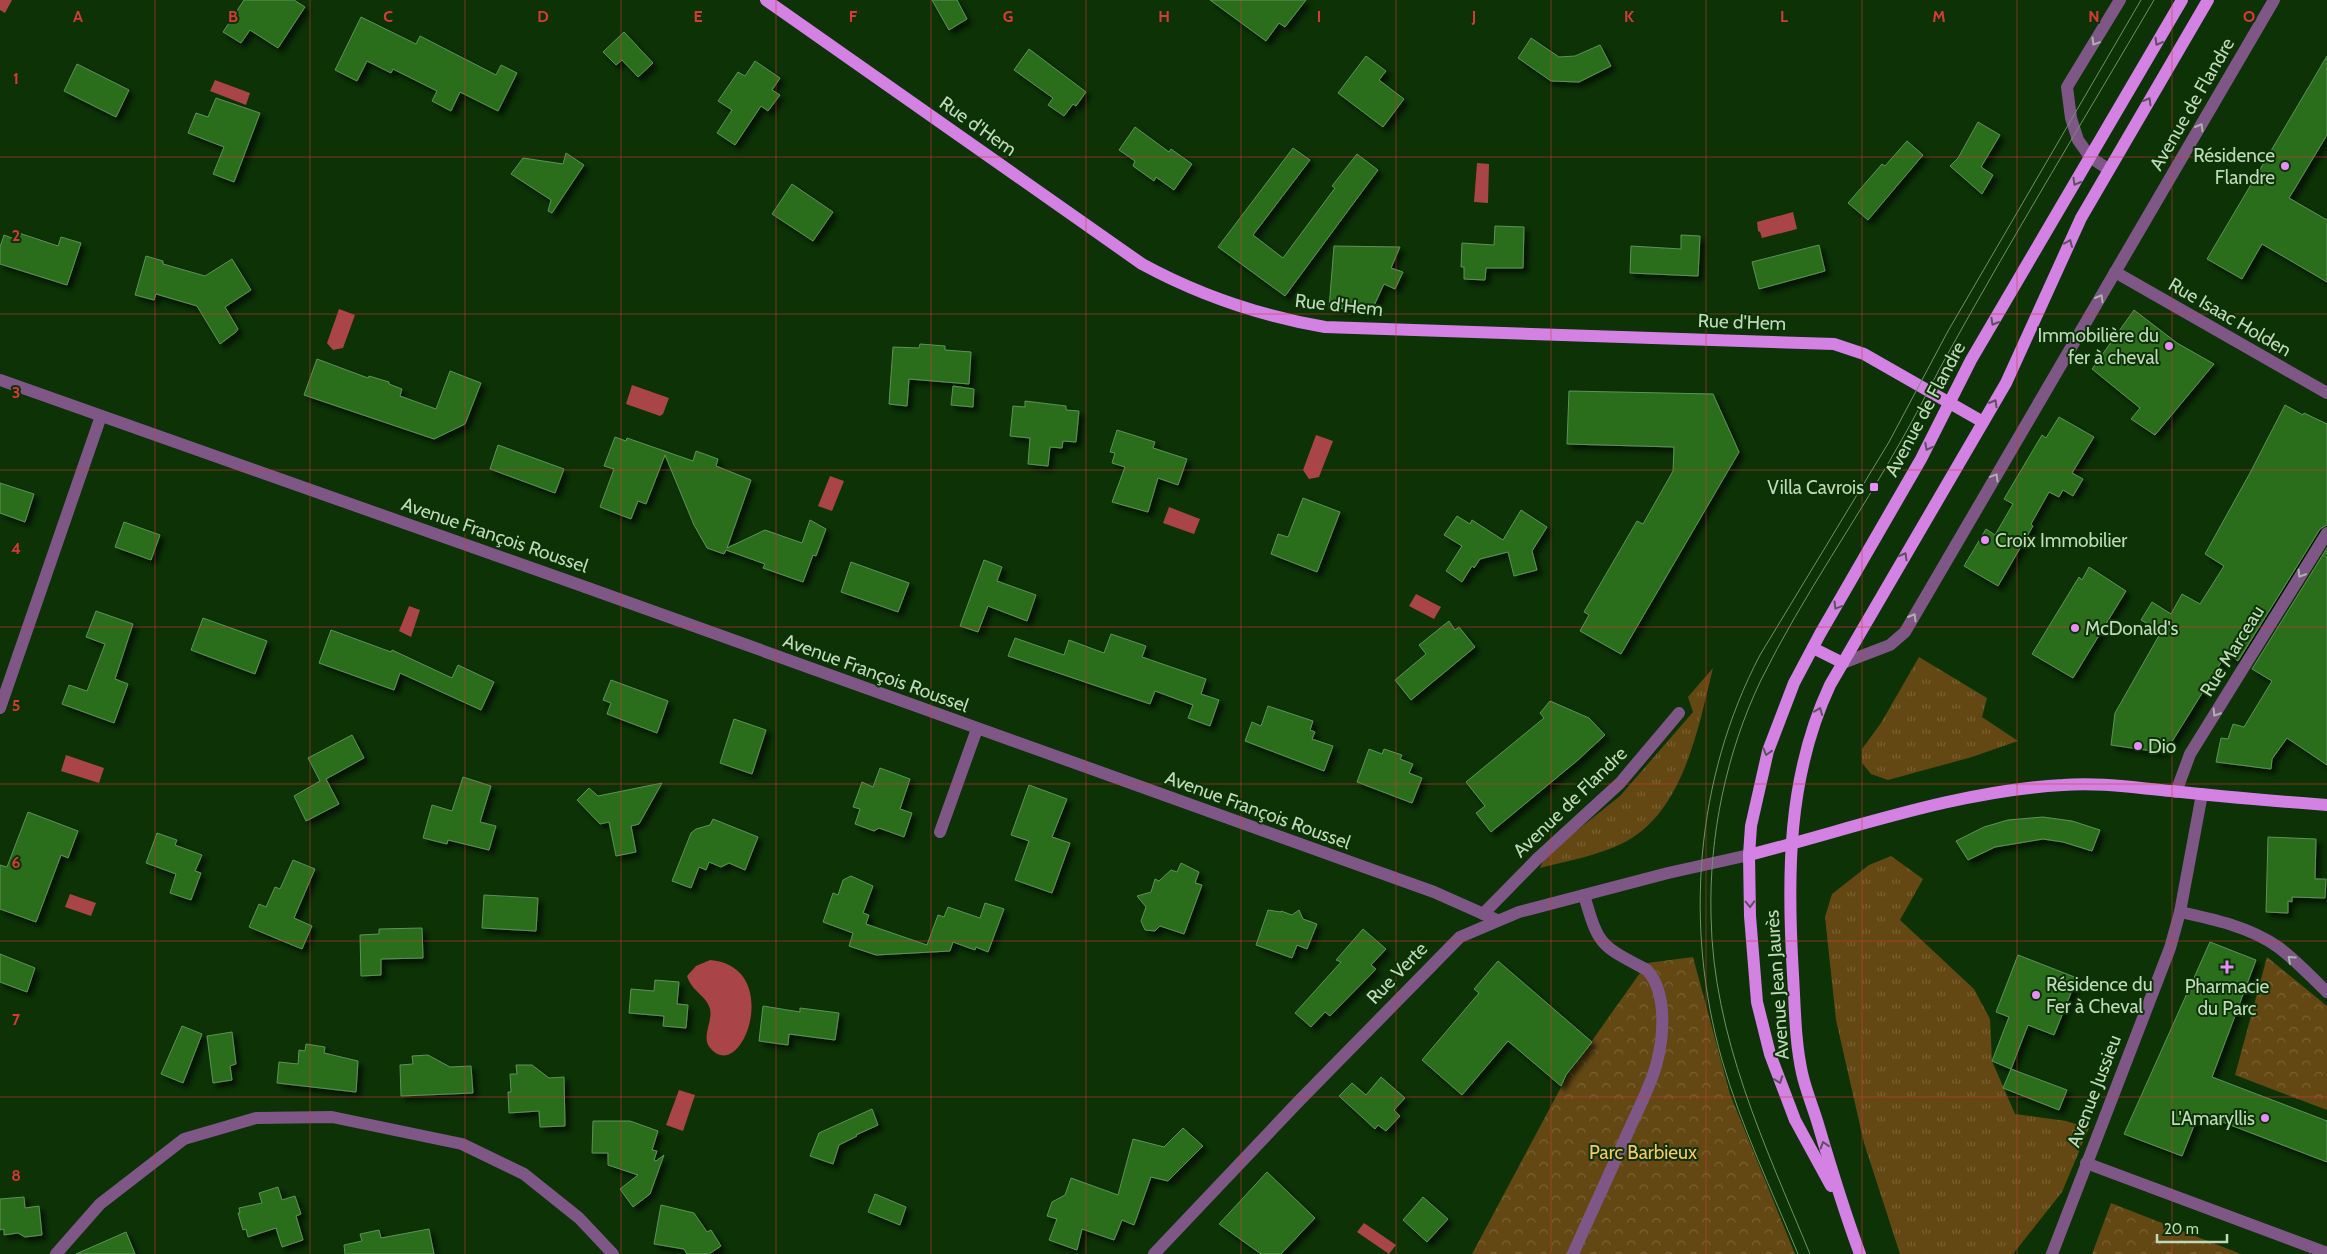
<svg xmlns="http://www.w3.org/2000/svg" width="2327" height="1254" font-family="Cabin,sans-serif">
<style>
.grass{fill:url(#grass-tufts)}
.park{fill:url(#park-crowns)}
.water{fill:#a94548}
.building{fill:#2a6e1e;stroke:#5e9256;filter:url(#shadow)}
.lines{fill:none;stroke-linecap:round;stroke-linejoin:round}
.minor{stroke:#7f5786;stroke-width:12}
.major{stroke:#d481e4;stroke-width:12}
.tram{stroke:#71916c;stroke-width:1}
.oneway{stroke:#acb3aa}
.oneway2{stroke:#5c525f}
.grid{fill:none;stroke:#d43a37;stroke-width:1;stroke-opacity:0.55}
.poi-dot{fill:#ea8dfc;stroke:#0c3206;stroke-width:2}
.labels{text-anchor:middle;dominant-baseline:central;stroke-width:4;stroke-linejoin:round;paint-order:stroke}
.street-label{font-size:19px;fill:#bfdaba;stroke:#0c3206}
.poi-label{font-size:19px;fill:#bfdaba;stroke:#0c3206;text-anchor:end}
.park-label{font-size:19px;fill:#fbc664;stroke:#0c3206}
.grid-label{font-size:16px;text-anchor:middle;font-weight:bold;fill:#d43a37;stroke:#0c3206;stroke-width:4;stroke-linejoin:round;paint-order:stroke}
</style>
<defs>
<pattern id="grass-tufts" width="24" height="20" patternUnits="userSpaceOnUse" patternTransform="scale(1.25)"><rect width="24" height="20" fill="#634813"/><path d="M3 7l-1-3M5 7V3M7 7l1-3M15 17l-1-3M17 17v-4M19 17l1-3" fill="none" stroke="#786233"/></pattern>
<pattern id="park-crowns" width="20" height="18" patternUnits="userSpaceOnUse" patternTransform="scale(1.25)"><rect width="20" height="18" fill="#634813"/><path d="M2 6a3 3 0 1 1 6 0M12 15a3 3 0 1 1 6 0" fill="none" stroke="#786233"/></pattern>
<filter id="shadow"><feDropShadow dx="4.5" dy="4.5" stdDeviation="2.5" flood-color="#0009"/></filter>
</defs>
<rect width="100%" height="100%" fill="#0c3206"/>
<g class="grass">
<polygon points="1919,657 1987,698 1982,717 2018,741 1972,757 1888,780 1871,774 1862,763 1862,749 1881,723"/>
<path d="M1713 668C1698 729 1683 815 1621 844 1596 856 1567 861 1540 868L1545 856 1620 796 1693 712 1688 697Z"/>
<polygon points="1891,856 1923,879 1900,920 1974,989 1990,1019 1992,1061 2015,1114 2066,1121 2089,1128 2062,1192 2013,1254 1900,1254 1864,1143 1836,1020 1825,917 1832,894 1869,865"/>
</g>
<g class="park">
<polygon points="1693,957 1730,1094 1795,1254 1472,1254 1567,1076 1647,963"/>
<polygon points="2267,957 2327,1006 2327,1110 2235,1075"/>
<polygon points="2111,1203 2241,1254 2092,1254"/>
</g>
<g class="water">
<polygon points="0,0 12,0 5,13 0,10"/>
<polygon points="215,80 250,93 246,105 210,91"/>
<polygon points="1477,163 1489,164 1488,203 1474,202"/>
<polygon points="1793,212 1797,229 1762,238 1760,232 1758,231 1757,222"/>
<polygon points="339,309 355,315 343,348 333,350 327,343"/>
<polygon points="632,385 669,398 663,414 660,416 626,404"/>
<polygon points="1316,435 1333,441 1319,477 1309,479 1303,470"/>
<polygon points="830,476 844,481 832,511 818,506"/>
<polygon points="1169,507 1200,519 1194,534 1163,523"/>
<polygon points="1416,594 1441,607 1434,619 1409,606"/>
<polygon points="409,606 420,610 411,637 399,631"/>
<polygon points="66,755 104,768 99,783 61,771"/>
<polygon points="70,894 96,903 91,916 65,907"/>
<path d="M710 960C784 966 743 1084 711 1049 700 1037 713 1023 710 1009 707 996 692 992 687 976L696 966Z"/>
<polygon points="679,1090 695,1095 683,1131 666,1125"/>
<polygon points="1364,1223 1396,1245 1389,1254 1357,1232"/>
</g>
<g class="building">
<polygon points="244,0 294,0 305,7 278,48 250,30 241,43 223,32"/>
<polygon points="932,0 957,0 967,19 949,30"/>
<polygon points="1210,0 1306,0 1285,27 1279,23 1266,41"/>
<polygon points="361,17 416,44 420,36 496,75 501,65 517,73 498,111 460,92 451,111 432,101 437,91 393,69 391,73 367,61 357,81 335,70"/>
<polygon points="624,32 653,63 638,77 622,60 616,65 603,52"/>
<polygon points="1531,38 1559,57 1575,56 1600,45 1611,66 1579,82 1551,81 1518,58"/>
<polygon points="1029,49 1086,92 1076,106 1073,104 1064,116 1048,105 1053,98 1014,70"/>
<polygon points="1366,56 1386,71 1379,80 1404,99 1383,127 1338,93"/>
<polygon points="2327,56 2327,135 2289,198 2327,220 2327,282 2262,244 2242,279 2207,259"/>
<polygon points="755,61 780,78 772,90 780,95 768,111 761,106 735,145 717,133 732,110 718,101 738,72 745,76"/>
<polygon points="77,64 129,90 116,117 64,91"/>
<polygon points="216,98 260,113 234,182 213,174 224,147 188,133 196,113 208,117"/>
<polygon points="1978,122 2000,135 1981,167 1993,175 1982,194 1950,166 1958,158"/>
<polygon points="1135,127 1169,152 1171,149 1192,164 1174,190 1156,177 1154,181 1133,166 1135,161 1119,150"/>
<polygon points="1907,141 1923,155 1868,220 1848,203 1882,164 1885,166"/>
<polygon points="1293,148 1310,160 1253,235 1283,258 1335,188 1332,186 1357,154 1378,170 1285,296 1218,247"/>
<polygon points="566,153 584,165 552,213 548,211 551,200 511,174 523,158 563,164"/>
<polygon points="792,184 833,212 813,241 772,214"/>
<polygon points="1495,226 1524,227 1523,268 1486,268 1485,280 1464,279 1464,267 1461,267 1462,243 1494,245"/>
<polygon points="19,233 58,246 61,237 81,243 67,285 0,264 0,247 4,235 17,240"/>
<polygon points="1681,235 1700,236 1698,276 1630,273 1631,246 1681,249"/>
<polygon points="1819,245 1825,271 1759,289 1752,262"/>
<polygon points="1334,246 1400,247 1391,268 1403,272 1395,289 1384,284 1372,310 1329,308"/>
<polygon points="146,256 163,261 163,264 205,276 232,259 251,290 225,307 238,329 236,332 220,344 197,306 156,294 154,300 135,295"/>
<polygon points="2134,310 2177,343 2214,364 2155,435 2131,419 2140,408 2092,369"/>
<polygon points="920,344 945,346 945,350 971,352 969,384 909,379 907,406 889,404 893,347 919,348"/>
<polygon points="317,359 368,378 369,376 389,382 389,384 402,389 400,396 436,409 450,371 481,383 465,424 434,439 304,395"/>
<polygon points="953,386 974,389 973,407 951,405"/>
<polygon points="1569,391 1713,394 1739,452 1621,654 1580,631 1589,615 1584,612 1637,521 1643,524 1673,471 1674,447 1567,444"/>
<polygon points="1025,401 1066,406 1066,410 1079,411 1076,442 1063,441 1062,448 1050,447 1048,466 1028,464 1030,438 1010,436 1013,406 1025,407"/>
<polygon points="2285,405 2303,415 2304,413 2327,424 2327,525 2320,529 2238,661 2227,653 2168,748 2159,752 2111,745 2115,713 2161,632 2141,620 2152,602 2171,614 2182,594 2200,604 2224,566 2205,554 2250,473"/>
<polygon points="2059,417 2094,437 2072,473 2083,479 2073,496 2063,490 2059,497 2049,492 2031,524 2033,526 1998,586 1964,566 1986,529 1995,535 2013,504 2004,499 2042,435 2046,438"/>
<polygon points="1117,430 1155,442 1153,448 1187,459 1178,485 1158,478 1148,512 1112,502 1125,467 1112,463 1115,453 1110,452"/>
<polygon points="615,437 626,441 627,438 693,461 696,451 718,459 716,466 751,480 727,548 765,530 802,543 810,520 826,529 816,556 813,555 803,582 763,568 765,564 726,550 724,554 707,548 694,525 665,455 646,504 638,501 631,519 600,507 614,469 604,466"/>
<polygon points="498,445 564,469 555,493 490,469"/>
<polygon points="0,483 34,494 25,522 0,513"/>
<polygon points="1303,498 1340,512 1317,572 1271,554 1278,534 1288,537"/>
<polygon points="1521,510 1547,527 1532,551 1537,570 1514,576 1508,552 1480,559 1474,568 1472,566 1462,582 1446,571 1462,546 1444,535 1457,516 1470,524 1472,520 1503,540"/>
<polygon points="124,522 160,535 151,560 115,547"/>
<polygon points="2327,548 2327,765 2287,738 2272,759 2271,769 2216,762 2221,738 2228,739 2233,724 2244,727 2272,681 2252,669"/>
<polygon points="984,560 1002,567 997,581 1036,595 1027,621 988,606 978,632 960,626"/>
<polygon points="851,562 909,583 898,612 841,592"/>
<polygon points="2089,567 2126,591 2073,678 2032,654 2079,577 2082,580"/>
<polygon points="96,611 133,624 115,679 128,684 114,723 62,704 69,685 87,691 105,644 86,637"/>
<polygon points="203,618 267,641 255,674 191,650"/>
<polygon points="1449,621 1455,630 1459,627 1475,647 1411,700 1395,680 1426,654 1419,645"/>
<polygon points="331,630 391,652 392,650 452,678 458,665 494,682 481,710 400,673 394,690 319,663"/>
<polygon points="1111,634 1146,646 1142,657 1206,679 1201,694 1219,700 1210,726 1188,718 1193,705 1155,691 1150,704 1008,656 1015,638 1064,655 1069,640 1104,653"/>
<polygon points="611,680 668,701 657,733 607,714 611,703 603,700"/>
<polygon points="1550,701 1589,718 1605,735 1578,760 1491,832 1476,813 1485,806 1466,782 1544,718 1540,713"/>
<polygon points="1268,706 1313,721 1310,730 1315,732 1312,739 1333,746 1324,771 1245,741 1252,722 1261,726"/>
<polygon points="734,719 766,730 752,774 720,763"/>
<polygon points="352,735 364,758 326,779 339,804 306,821 294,796 320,781 308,758"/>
<polygon points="1369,749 1382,754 1384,749 1402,755 1400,759 1413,764 1409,773 1422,778 1412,803 1357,782"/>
<polygon points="880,768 910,779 900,809 912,813 904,837 879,828 874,831 855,824 860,809 853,807 862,782 873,787"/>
<polygon points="463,777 491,786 480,822 496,826 489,850 448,840 447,844 423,838 432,805 452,811"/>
<polygon points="662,783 639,824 631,826 636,852 616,856 609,822 600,824 577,800 589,788 598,796"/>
<polygon points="1029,785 1067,799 1052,837 1070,843 1052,893 1015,880 1029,841 1011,835"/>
<polygon points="28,812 78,831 68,858 61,855 36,922 0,909 0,865 7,867"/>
<polygon points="2043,817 2072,821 2100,830 2092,851 2063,842 2043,839 1995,847 1968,860 1956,841 1984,827 2008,820"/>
<polygon points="713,819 758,837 745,870 729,863 721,867 709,862 706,870 699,867 691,888 672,881 691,833 696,829 710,825"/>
<polygon points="157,833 177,840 175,845 202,855 195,871 201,873 191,900 170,893 176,874 146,863"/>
<polygon points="2268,837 2316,839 2315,879 2326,879 2325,898 2292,897 2292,902 2288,901 2288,913 2266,912"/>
<polygon points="293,860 315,869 294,918 312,926 302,949 249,927 259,904 266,907 275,887 280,889"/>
<polygon points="1181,863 1199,872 1195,883 1202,885 1184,934 1160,926 1155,931 1145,930 1141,921 1146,907 1137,896 1151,892 1155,879 1159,881 1171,870 1177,872"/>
<polygon points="851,876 873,886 863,913 869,915 866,924 927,945 938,915 944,917 948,907 980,918 985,903 1004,909 988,952 976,947 975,950 953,942 950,951 876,955 849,946 853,933 823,922 833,893 838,895 843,880"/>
<polygon points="484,895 538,898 536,931 482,928"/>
<polygon points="1268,910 1281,912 1281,911 1292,915 1299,910 1303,919 1317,924 1307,949 1297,945 1292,958 1256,945"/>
<polygon points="422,928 423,958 381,959 381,975 361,976 360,935 379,934 379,929"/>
<polygon points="1363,929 1386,949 1371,965 1376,969 1330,1016 1325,1012 1311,1027 1295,1013 1341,962 1336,960"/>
<polygon points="2210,942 2256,960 2212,1077 2327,1121 2327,1162 2199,1113 2182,1156 2124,1134"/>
<polygon points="0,954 35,968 27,992 0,982"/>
<polygon points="2018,955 2077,978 2054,1035 2028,1025 2011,1069 1992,1061 2009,1017 1996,1012"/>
<polygon points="1498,961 1592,1042 1566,1075 1561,1086 1508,1041 1462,1095 1422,1060 1479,993 1474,989"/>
<polygon points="655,980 679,982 677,1004 688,1005 686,1028 663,1026 664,1016 629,1013 631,989 654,991"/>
<polygon points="763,1006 800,1012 800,1008 839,1013 835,1040 789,1034 788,1045 759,1041"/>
<polygon points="182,1026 202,1034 183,1083 161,1074"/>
<polygon points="232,1032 236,1064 230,1066 232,1080 213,1083 207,1036"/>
<polygon points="306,1044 325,1047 324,1053 358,1061 356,1092 277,1083 279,1062 298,1064 299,1050 305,1051"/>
<polygon points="428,1055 450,1067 471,1066 473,1093 401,1096 400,1065 413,1064 412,1056"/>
<polygon points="516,1065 532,1065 549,1078 564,1077 565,1126 540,1127 539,1111 509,1113 508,1092 511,1092 510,1074 517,1074"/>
<polygon points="2011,1069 2067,1090 2059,1110 2003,1088"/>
<polygon points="1381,1077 1405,1098 1394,1110 1400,1116 1386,1131 1378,1125 1375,1129 1339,1096 1352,1083 1366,1095"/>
<polygon points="872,1109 878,1125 856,1135 857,1136 839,1145 833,1164 810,1156 819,1133"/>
<polygon points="593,1121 630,1121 658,1131 652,1150 657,1151 654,1160 656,1161 664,1155 650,1194 633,1207 620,1189 638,1175 608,1165 608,1153 592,1153"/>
<polygon points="1183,1128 1203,1146 1168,1181 1151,1177 1134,1225 1122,1220 1114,1240 1082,1229 1077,1250 1049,1240 1057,1219 1047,1216 1052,1202 1065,1195 1071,1178 1118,1195 1133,1139 1164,1147"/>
<polygon points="1267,1172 1315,1218 1281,1254 1261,1254 1219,1224"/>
<polygon points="278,1187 282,1200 295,1196 301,1214 296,1216 303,1240 282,1247 276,1228 248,1237 246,1229 243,1230 238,1213 240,1213 239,1208 262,1203 259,1193"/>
<polygon points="875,1194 906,1207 900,1225 868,1212"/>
<polygon points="24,1197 25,1208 39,1206 42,1235 25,1237 18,1233 4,1235 4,1229 0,1230 0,1199"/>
<polygon points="1423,1197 1448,1219 1427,1242 1403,1220"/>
<polygon points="661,1205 694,1213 707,1232 711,1230 721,1246 709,1254 687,1254 684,1249 654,1244"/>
<polygon points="429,1229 434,1254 345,1254 344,1245 362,1241 360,1234 379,1230 381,1238"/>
<polygon points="126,1232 135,1254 76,1254"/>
</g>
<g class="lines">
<g class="minor">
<polyline points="2108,169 2090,157 2078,140 2071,118 2067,87 2120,0"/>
<polyline points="2115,272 2327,393"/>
<polyline points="0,380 588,588 1434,892 1497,920"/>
<polyline points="1843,663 1890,645 1905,632 2274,0"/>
<polyline points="0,708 101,416"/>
<polyline points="2176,792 2190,754 2327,533"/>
<polyline points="940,832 977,729"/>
<path d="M2180 912C2213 919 2250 927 2278 947 2296 960 2311 977 2327 992"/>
<polyline points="1483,914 1537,859 1620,783 1679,713"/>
<polyline points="2086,1163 2327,1253"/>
<polyline points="56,1254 100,1204 184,1139 256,1118 332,1117 462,1144 524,1174 579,1218 613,1254"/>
<polyline points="1154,1254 1298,1102 1460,937 1519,912 1668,873 1749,855"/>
<path d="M1573 1254C1591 1213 1610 1173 1628 1132 1638 1109 1651 1086 1657 1062 1664 1034 1667 992 1647 970 1600 945 1599 947 1584 895"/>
<polyline points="2052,1254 2170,948 2180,912 2202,794"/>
</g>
<g class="major">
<path d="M766 0 1142 264C1199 295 1261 316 1325 327L1834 344 1864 354 1983 422"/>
<polyline points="1813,648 1843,663"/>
<path d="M1749 855C1852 829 1955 791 2063 785 2099 782 2136 788 2172 791 2224 797 2275 801 2327 805"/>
<polyline points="1831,1186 1795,1120 1770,1054 1757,1002 1750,916 1749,855 1751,826 1768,751 1794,683 1820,634 1921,459 1971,360 2182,0"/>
<path d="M1860 1254C1844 1211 1831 1168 1818 1124 1813 1107 1806 1091 1802 1073 1795 1041 1795 1008 1793 975 1787 876 1787 777 1830 685L2006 383 2081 218 2208 0"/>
</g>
<g class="tram">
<path d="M1798 1254C1772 1191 1741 1126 1722 1060 1684 927 1695 779 1760 655L1889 442 1948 331 2141 0"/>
<path d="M1810 1254C1765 1145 1713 1037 1711 916 1709 836 1726 753 1761 680 1803 595 1859 517 1905 434 1921 406 1935 376 1951 348 2016 231 2086 116 2154 0"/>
</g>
</g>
<defs><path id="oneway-chevron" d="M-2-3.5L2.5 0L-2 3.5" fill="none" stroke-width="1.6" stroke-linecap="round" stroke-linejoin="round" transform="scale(1.25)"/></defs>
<g class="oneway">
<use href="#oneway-chevron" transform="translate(2095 42) rotate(121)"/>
<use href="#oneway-chevron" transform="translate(2200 127) rotate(-60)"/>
<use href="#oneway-chevron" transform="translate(2100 298) rotate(-60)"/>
<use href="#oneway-chevron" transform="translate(1995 477) rotate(-59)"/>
<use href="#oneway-chevron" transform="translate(2301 574) rotate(122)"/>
<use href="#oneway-chevron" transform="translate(1913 617) rotate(-60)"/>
<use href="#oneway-chevron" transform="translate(2216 713) rotate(122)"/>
<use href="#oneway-chevron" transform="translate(2291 959) rotate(-138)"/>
</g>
<g class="oneway2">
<use href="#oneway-chevron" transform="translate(2158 42) rotate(120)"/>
<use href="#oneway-chevron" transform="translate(2148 101) rotate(-60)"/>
<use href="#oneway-chevron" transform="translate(2076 182) rotate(120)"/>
<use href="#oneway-chevron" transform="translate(2069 243) rotate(-67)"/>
<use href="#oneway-chevron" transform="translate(1994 322) rotate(120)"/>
<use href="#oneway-chevron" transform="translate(1994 403) rotate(-60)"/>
<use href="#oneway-chevron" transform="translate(1928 447) rotate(118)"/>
<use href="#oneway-chevron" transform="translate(1904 556) rotate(-60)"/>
<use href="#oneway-chevron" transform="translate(1837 606) rotate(121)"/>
<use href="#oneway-chevron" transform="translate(1819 711) rotate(-68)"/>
<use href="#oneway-chevron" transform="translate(1767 752) rotate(107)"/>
<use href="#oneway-chevron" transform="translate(1750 904) rotate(89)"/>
<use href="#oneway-chevron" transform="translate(1779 1080) rotate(70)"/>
<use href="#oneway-chevron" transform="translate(1824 1145) rotate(-107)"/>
</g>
<path class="grid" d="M155 0V1254M310 0V1254M465 0V1254M621 0V1254M776 0V1254M931 0V1254M1086 0V1254M1241 0V1254M1396 0V1254M1551 0V1254M1706 0V1254M1862 0V1254M2017 0V1254M2172 0V1254M0 157H2327M0 314H2327M0 470H2327M0 627H2327M0 784H2327M0 941H2327M0 1097H2327"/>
<g class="poi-dot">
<circle cx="2285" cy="166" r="5"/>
<circle cx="2169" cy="346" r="5"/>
<rect x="1869" y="482" width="10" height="10" rx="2.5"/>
<circle cx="1985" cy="540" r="5"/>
<circle cx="2075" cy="628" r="5"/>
<circle cx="2138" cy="746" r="5"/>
<path d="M2224.5 959.5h5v5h5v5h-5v5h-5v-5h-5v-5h5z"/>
<circle cx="2036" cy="995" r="5"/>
<circle cx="2265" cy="1118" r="5"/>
</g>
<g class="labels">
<g class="street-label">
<text transform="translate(2192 104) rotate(-60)">Avenue de Flandre</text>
<text transform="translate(978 126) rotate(35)">Rue d'Hem</text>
<text transform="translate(1339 305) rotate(6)">Rue d'Hem</text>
<text transform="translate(2230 317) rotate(30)">Rue Isaac Holden</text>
<text transform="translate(1742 322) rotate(2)">Rue d'Hem</text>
<text transform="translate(1925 409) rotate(-62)">Avenue de Flandre</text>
<text transform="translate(495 535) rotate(19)">Avenue François Roussel</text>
<text transform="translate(2232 651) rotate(-58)">Rue Marceau</text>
<text transform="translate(876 673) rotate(20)">Avenue François Roussel</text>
<text transform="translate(1570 802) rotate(-44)">Avenue de Flandre</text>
<text transform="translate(1258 810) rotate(20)">Avenue François Roussel</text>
<text transform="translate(1397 973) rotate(-46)">Rue Verte</text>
<text transform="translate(1777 985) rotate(-94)">Avenue Jean Jaurès</text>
<text transform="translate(2094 1091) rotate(-69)">Avenue Jussieu</text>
</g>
<g class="poi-label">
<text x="2275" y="155">Résidence<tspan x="2275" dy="22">Flandre</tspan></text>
<text x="2159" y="335">Immobilière du<tspan x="2159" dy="22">fer à cheval</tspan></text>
<text x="1864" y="487">Villa Cavrois</text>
<text x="1995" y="540" text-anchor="start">Croix Immobilier</text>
<text x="2085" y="628" text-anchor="start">McDonald's</text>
<text x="2148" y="746" text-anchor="start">Dio</text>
<text x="2046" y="984" text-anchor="start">Résidence du<tspan x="2046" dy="22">Fer à Cheval</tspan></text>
<text x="2227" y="986" text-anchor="middle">Pharmacie<tspan x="2227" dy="22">du Parc</tspan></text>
<text x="2255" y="1118">L'Amaryllis</text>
</g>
<g class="park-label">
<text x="1643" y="1152">Parc Barbieux</text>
</g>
</g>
<g class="grid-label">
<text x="78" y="22">A</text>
<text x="233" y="22">B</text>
<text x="388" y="22">C</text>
<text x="543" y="22">D</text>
<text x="698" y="22">E</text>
<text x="853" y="22">F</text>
<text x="1008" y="22">G</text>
<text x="1164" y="22">H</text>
<text x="1319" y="22">I</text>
<text x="1474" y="22">J</text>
<text x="1629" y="22">K</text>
<text x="1784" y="22">L</text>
<text x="1939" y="22">M</text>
<text x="2094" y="22">N</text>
<text x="2249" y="22">O</text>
<text x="16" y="84">1</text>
<text x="16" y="241">2</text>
<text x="16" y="398">3</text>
<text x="16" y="554">4</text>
<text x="16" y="711">5</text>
<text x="16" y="868">6</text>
<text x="16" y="1025">7</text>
<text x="16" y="1181">8</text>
</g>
<path d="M2157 1234v8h70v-8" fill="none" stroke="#bfdaba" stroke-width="2.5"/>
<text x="2164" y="1234" font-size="15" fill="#bfdaba" stroke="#0c3206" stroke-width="4" paint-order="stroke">20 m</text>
</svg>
